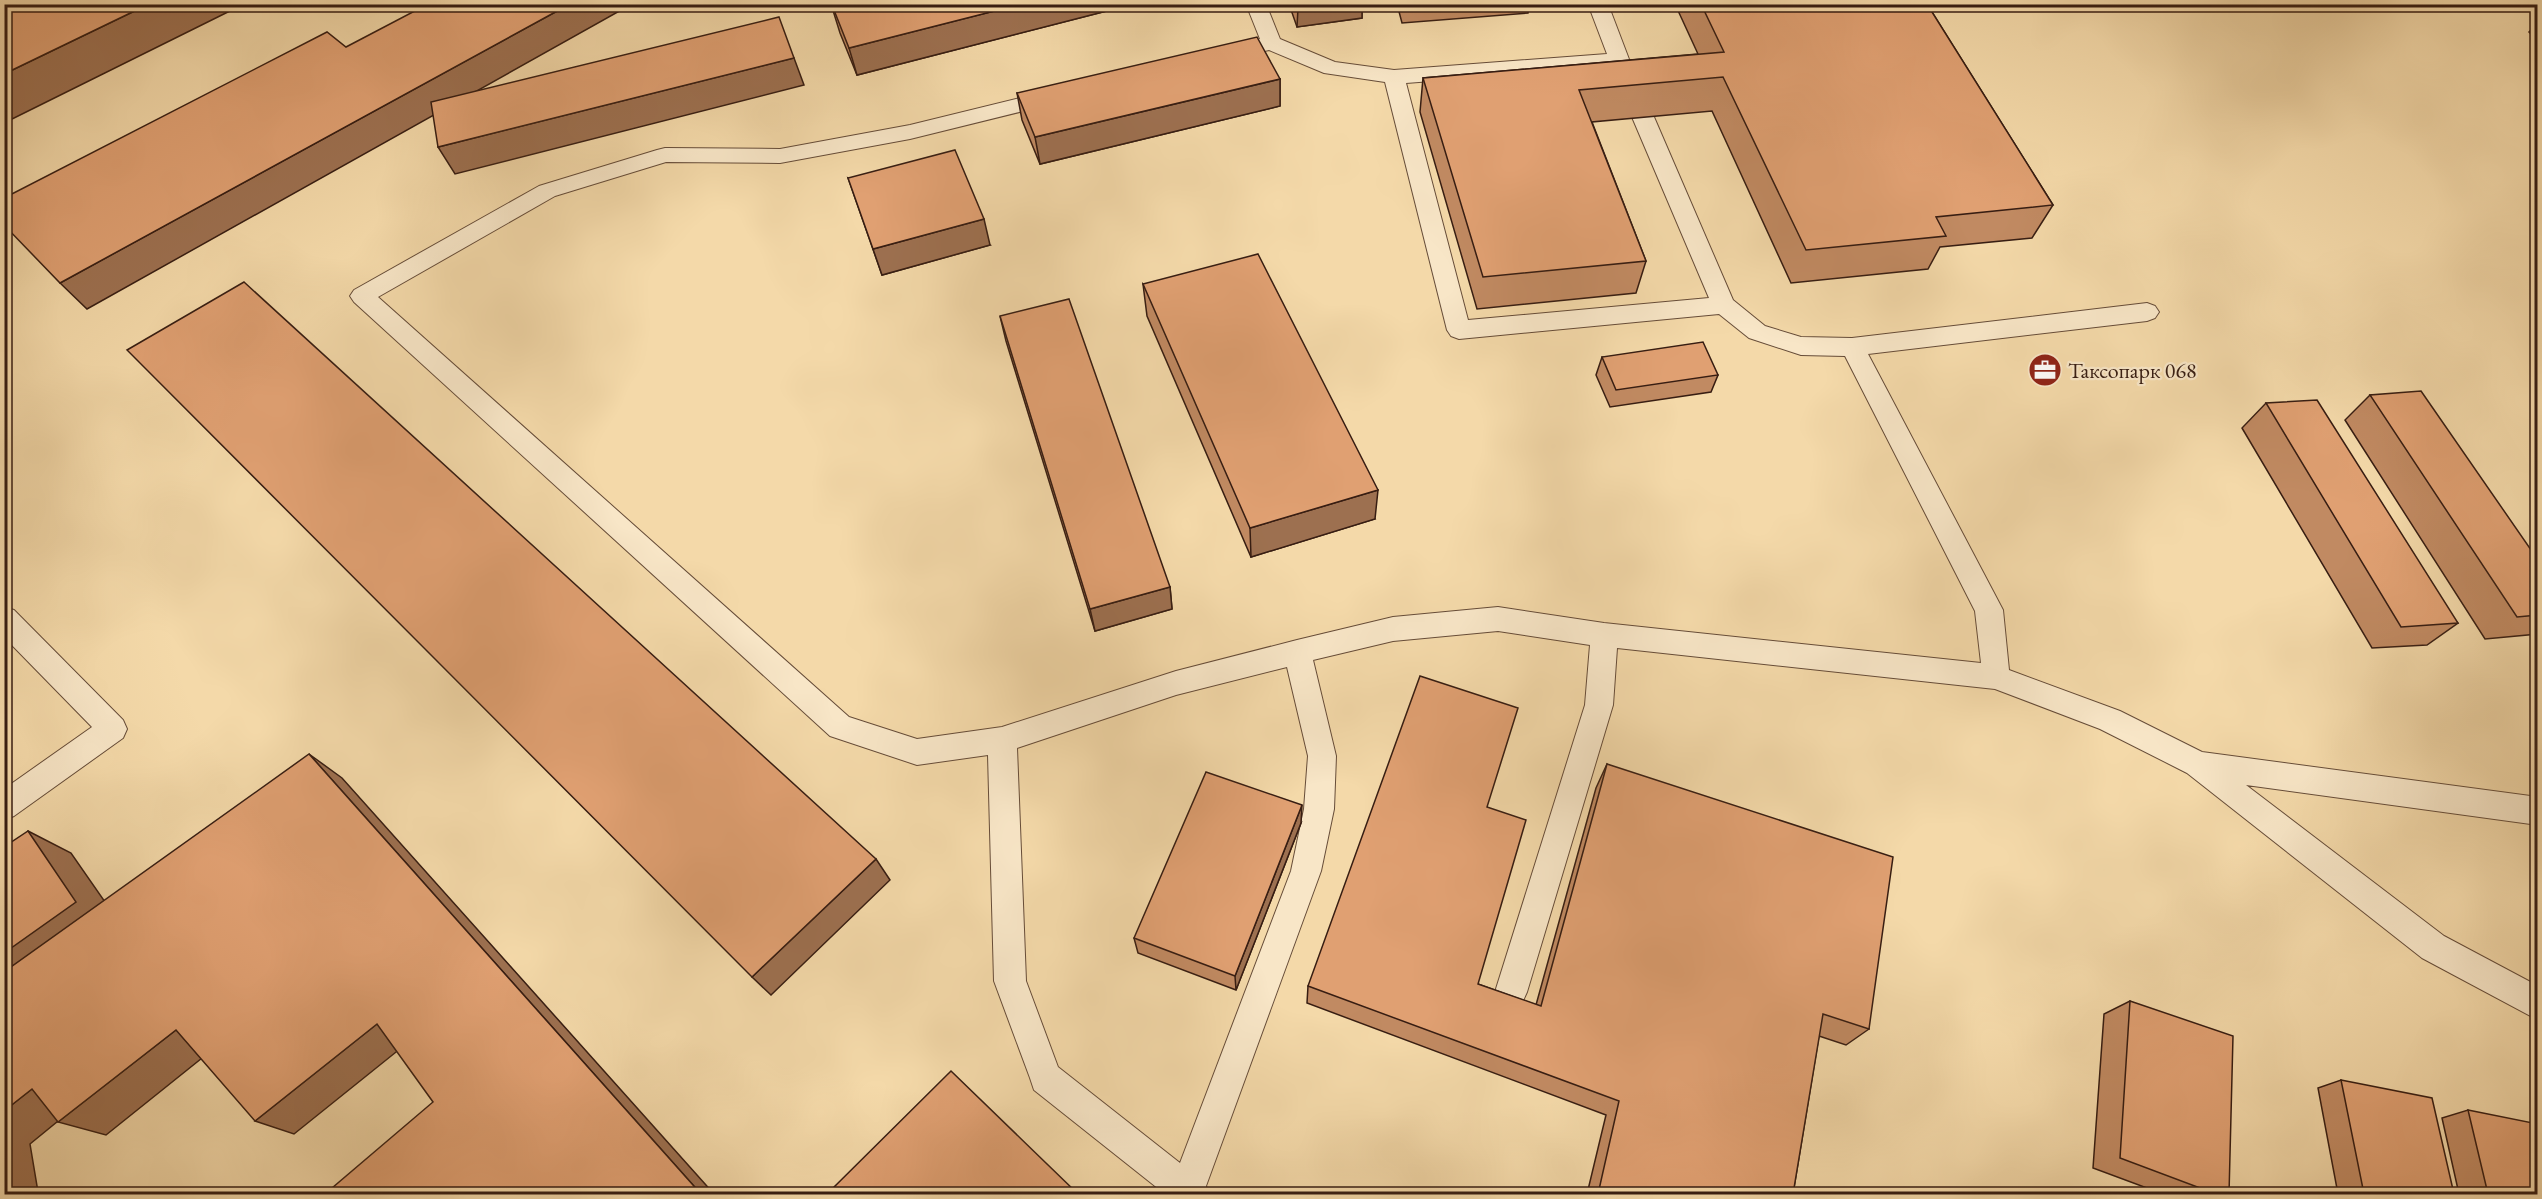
<svg xmlns="http://www.w3.org/2000/svg" width="2542" height="1199" font-family="'EB Garamond',serif">
<style>
.lines{fill:none;stroke-linecap:round;stroke-linejoin:round}
.service-casing{stroke:#664c38;stroke-width:2}
.service{fill:#f8e6c7;fill-rule:evenodd}
.wall{fill:#c18a62;stroke:#371d12;stroke-width:1.5}
.shaded-wall{fill:#9d7050;stroke:#371d12;stroke-width:1.5}
.building{fill:#e0a072;stroke:#371d12;stroke-width:1.5}
.labels{text-anchor:middle;dominant-baseline:central;stroke-width:4.5;stroke-linejoin:round;paint-order:stroke}
.poi-label{font-size:22px;fill:#371d12;stroke:#f8e6c7;text-anchor:start}
</style>
<rect width="100%" height="100%" fill="#f4d9a9"/>
<filter id="stains"><feTurbulence type="fractalNoise" baseFrequency=".00333" numOctaves="4"/><feColorMatrix values="0 0 0 0 .2 0 0 0 0 .09 0 0 0 0 .02 0 0 0 .5 -.17"/></filter>
<radialGradient id="worn" r=".72"><stop offset=".6" stop-color="#630" stop-opacity="0"/><stop offset="1" stop-color="#630" stop-opacity=".3"/></radialGradient>
<g class="lines">
<defs>
<g id="service">
<path d="M1246 4H1266L1280 39 1335 62 1394 70 1607 54 1588 4H1608L1635 75 1632 80 1625 82 1618 80 1612 67 1406 83 1468 320 1709 298 1632 117 1636 112 1643 110 1650 112 1654 117 1733 300 1765 326 1801 337 1852 338 2147 303 2155 306 2159 312 2155 318 2147 321 1868 354 2003 610 2009 670 2120 711 2202 752 2538 797V825L2246 785 2444 936 2538 986V1020L2422 958 2187 773 2100 729 1995 689 1617 648 1613 705 1527 992 1522 1003 1511 1008 1500 1003 1495 992 1585 705 1590 645 1498 631 1393 641 1313 660 1336 756 1334 809 1321 871 1206 1186 1209 1194H1165L1034 1090 1030 1078 994 981 988 755 917 765 830 736 354 302 350 296 354 290 539 186 657 150 665 148 780 149 910 125 1053 90 1060 92 1063 97 1060 102 910 139 780 163 666 162 555 196 378 297 849 717 917 739 1002 727 1176 671 1297 640 1393 617 1498 607 1604 623 1981 663 1975 611 1845 356 1801 355 1749 338 1719 314 1459 339 1451 336 1447 330 1385 82 1324 73 1269 50 1225 60 1218 59 1215 54 1218 49 1260 39ZM1287 667 1308 756 1304 809 1291 871 1180 1163 1058 1067 1026 981 1017 748 1176 695Z"/>
<polygon points="4,607 14,610 123,720 127,729 123,738 14,816 4,820 4,789 92,727 4,637"/>
</g>
</defs>
<use href="#service" class="service-casing"/>
<use href="#service" class="service"/>
</g>
<g class="wall">
<polygon points="831,4 1134,4 857,75 840,33"/>
<polygon points="1289,4 1362,4 1362,18 1297,27"/>
<polygon points="1397,4 1529,4 1528,13 1402,23"/>
<polygon points="1675,4 1927,4 2053,205 2032,238 1940,247 1928,269 1791,283 1712,111 1592,122 1646,261 1636,293 1477,309 1420,112 1423,78 1698,54"/>
<polygon points="2538,23 2538,41 2529,32"/>
<polygon points="1280,79 1280,106 1040,164 1022,120 1017,93"/>
<polygon points="848,178 990,245 882,275"/>
<polygon points="1143,284 1375,519 1251,557 1147,316"/>
<polygon points="1000,316 1170,587 1172,609 1095,631 1006,341"/>
<polygon points="1602,357 1718,375 1711,392 1610,407 1596,375"/>
<polygon points="2370,395 2538,560 2538,634 2485,639 2345,420"/>
<polygon points="2266,403 2458,623 2427,645 2372,648 2242,428"/>
<polygon points="1607,764 1869,1029 1846,1045 1819,1036 1793,1194 1587,1194 1606,1115 1307,1003 1308,986 1478,984 1536,1005 1596,788"/>
<polygon points="1301,823 1236,990 1138,953 1134,938"/>
<polygon points="2130,1001 2229,1194 2163,1194 2093,1168 2104,1014"/>
<polygon points="2341,1080 2454,1194 2338,1194 2318,1088"/>
<polygon points="2468,1110 2538,1194 2459,1194 2442,1118"/>
</g>
<g class="shaded-wall">
<polygon points="149,4 244,4 4,123 4,74"/>
<polygon points="570,4 632,4 87,309 60,283"/>
<polygon points="1022,4 1134,4 857,75 849,48"/>
<polygon points="1324,4 1362,4 1362,18 1297,27 1298,8"/>
<polygon points="794,58 804,85 455,174 438,147"/>
<polygon points="1280,79 1280,106 1040,164 1035,137"/>
<polygon points="984,219 990,245 882,275 873,249"/>
<polygon points="1378,490 1375,519 1251,557 1250,528"/>
<polygon points="1170,587 1172,609 1095,631 1090,609"/>
<polygon points="309,754 342,778 714,1194 701,1194"/>
<polygon points="1302,805 1301,823 1236,990 1235,976"/>
<polygon points="28,831 71,853 119,922 4,1005 4,953"/>
<polygon points="876,859 890,880 771,995 752,977"/>
<polygon points="377,1024 411,1040 294,1134 255,1121"/>
<polygon points="176,1030 217,1046 106,1135 58,1122"/>
<polygon points="32,1089 80,1103 30,1144 38,1192 35,1194 4,1194 4,1111"/>
</g>
<g class="building">
<polygon points="4,4 149,4 4,74"/>
<polygon points="428,4 570,4 60,283 4,225 4,198 327,32 346,47"/>
<polygon points="836,4 1022,4 849,48 832,5"/>
<polygon points="1296,4 1324,4 1298,8"/>
<polygon points="1701,4 1927,4 2053,205 1936,217 1946,236 1806,250 1723,77 1579,90 1646,261 1483,277 1423,78 1724,52"/>
<polygon points="779,17 794,58 438,147 431,102"/>
<polygon points="1257,37 1280,79 1035,137 1017,93"/>
<polygon points="955,150 984,219 873,249 848,178"/>
<polygon points="1258,254 1378,490 1250,528 1143,284"/>
<polygon points="244,282 876,859 752,977 127,350"/>
<polygon points="1069,299 1170,587 1090,609 1000,316"/>
<polygon points="1703,342 1718,375 1616,390 1602,357"/>
<polygon points="2421,391 2538,560 2538,615 2517,617 2370,395"/>
<polygon points="2317,400 2458,623 2401,627 2266,403"/>
<polygon points="1420,676 1518,708 1487,807 1526,820 1478,984 1541,1006 1607,764 1893,857 1869,1029 1823,1014 1793,1194 1598,1194 1619,1101 1308,986"/>
<polygon points="309,754 701,1194 325,1194 433,1102 377,1024 255,1121 176,1030 58,1122 32,1089 4,1111 4,972"/>
<polygon points="1206,772 1302,805 1235,976 1134,938"/>
<polygon points="28,831 76,902 4,953 4,847"/>
<polygon points="2130,1001 2233,1036 2229,1194 2216,1194 2120,1158"/>
<polygon points="951,1071 1078,1194 827,1194"/>
<polygon points="2341,1080 2432,1098 2454,1194 2364,1194"/>
<polygon points="2468,1110 2538,1124 2538,1194 2488,1194"/>
</g>
<defs>
<symbol id="office-disc" viewBox="-11 -11 22 22"><circle r="9.5" fill="#8f2418" stroke="#f8e6c7"/><path d="M-6-3h4V-5.5h4V-3h4V5H-6ZM-1-4.5V-3h2v-1.5ZM-6 0V1H6V0Z" fill="#fff"/></symbol>
</defs>
<g fill-rule="evenodd">
<use href="#office-disc" x="2026" y="351" width="38" height="38"/>
</g>
<g class="labels">
<g class="poi-label">
<text x="2068" y="370">Таксопарк 068</text>
</g>
</g>
<rect width="2542" height="1199" fill="none" stroke="#f4d9a9" stroke-width="24"/>
<rect x="6" y="6" width="2530" height="1187" fill="none" stroke="#371d12" stroke-width="3"/>
<rect x="12" y="12" width="2518" height="1175" fill="none" stroke="#371d12" stroke-width="1.5"/>
<rect width="100%" height="100%" filter="url(#stains)"/>
<rect width="100%" height="100%" fill="url(#worn)"/>
</svg>
